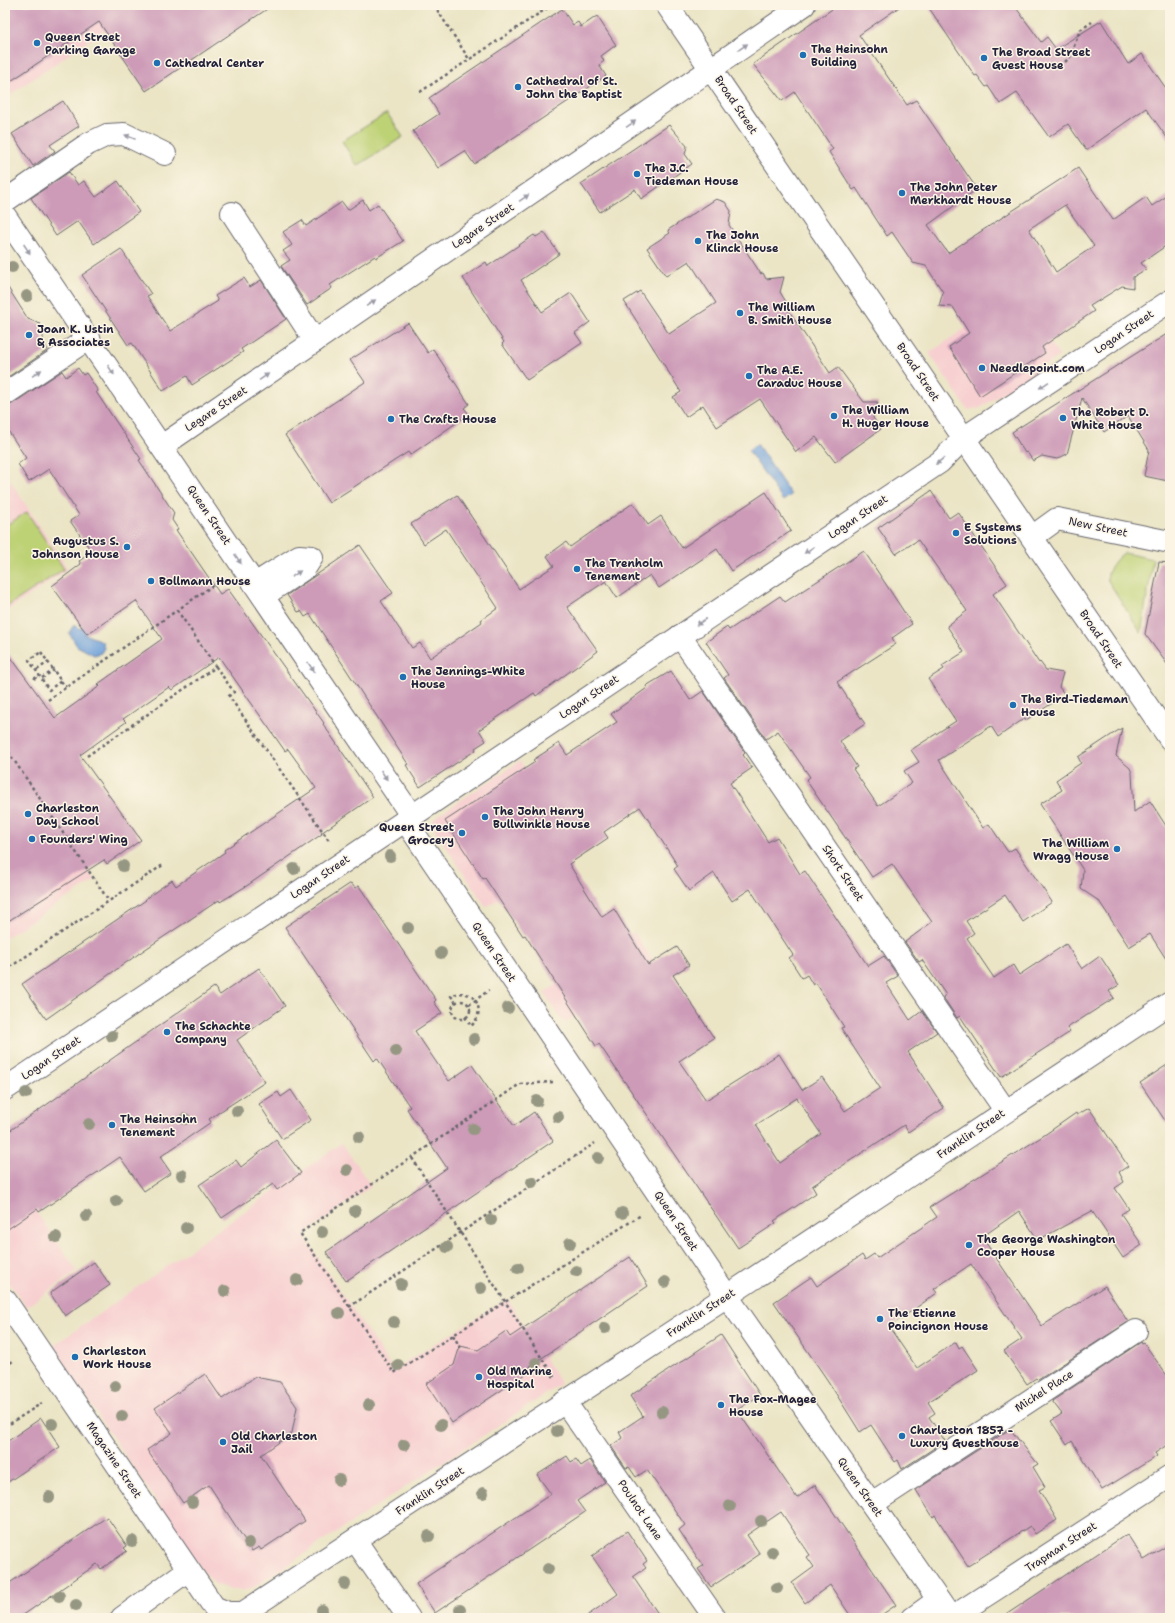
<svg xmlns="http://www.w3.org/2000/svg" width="1175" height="1623" font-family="'Shantell Sans',sans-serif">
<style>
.built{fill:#f7cfd0}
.green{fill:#bdd175;stroke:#707a58}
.water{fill:#6ea0d9;stroke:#48618a}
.building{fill:#cd9bb8;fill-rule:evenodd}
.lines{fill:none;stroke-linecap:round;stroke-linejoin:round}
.minor-casing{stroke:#68666c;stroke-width:24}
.major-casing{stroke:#68666c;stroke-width:24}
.path{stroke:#68666c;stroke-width:2.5;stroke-dasharray:3 3;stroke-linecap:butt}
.minor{stroke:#fff;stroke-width:22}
.major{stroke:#fff;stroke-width:22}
.tree{fill:#969783}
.oneway{fill:#9c9ca7}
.poi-dot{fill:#1f6fb2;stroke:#fcf5e5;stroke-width:1.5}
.labels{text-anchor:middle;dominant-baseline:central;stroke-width:3;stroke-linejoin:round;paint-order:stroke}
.poi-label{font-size:11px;font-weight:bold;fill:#22223b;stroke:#fcf5e5;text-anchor:start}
.street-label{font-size:11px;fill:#22223b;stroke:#fcf5e5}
</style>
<rect width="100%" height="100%" fill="#fcf5e5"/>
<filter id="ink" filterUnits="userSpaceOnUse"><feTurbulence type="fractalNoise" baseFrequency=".025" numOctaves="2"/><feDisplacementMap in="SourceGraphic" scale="8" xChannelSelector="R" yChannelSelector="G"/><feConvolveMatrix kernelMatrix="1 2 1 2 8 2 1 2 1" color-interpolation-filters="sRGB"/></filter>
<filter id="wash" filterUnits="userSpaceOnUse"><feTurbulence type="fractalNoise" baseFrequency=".012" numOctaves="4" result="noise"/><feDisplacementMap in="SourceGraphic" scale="16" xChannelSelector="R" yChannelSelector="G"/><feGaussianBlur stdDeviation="0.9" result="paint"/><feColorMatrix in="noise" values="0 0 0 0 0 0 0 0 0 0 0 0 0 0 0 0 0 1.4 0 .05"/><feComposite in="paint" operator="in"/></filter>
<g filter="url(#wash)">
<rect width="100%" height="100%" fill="#ebe5c6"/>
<g class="built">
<polygon points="5,5 141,5 5,98"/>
<polygon points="1016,294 1059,356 980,408 968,410 929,353"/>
<polygon points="5,473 68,569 5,612"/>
<polygon points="5,748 95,880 5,938"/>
<polygon points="520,761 579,847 486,907 436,832 432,822 437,816"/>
<polygon points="634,932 654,963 564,1023 544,993"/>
<polygon points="342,1143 371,1186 303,1235 393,1370 507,1299 561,1384 254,1587 241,1591 228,1588 215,1584 205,1574 52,1347"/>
<polygon points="5,1167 77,1271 26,1307 5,1276"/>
</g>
<g class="green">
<polygon points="387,113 403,137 357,166 342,141"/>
<polygon points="27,512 64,569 5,608 5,526"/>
<path d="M1124 553 1153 559 1141 633 1107 579C1108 569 1116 558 1124 553Z"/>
</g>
<g class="water">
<polygon points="757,444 791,495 783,501 748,450"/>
<polygon points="73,626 77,626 80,629 83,627 86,631 84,634 102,641 104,648 101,653 94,655 77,646 69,633"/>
</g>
<g id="blocks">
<g class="building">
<polygon points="5,5 273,5 146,91 99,22 5,85"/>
<path d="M838 5H902L859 35 907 105 916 100 977 189 928 225 948 253 1078 168 1113 220 1146 197 1152 206 1170 194V243L1141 263 1146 269 1133 277V288L1122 286 1090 306 1094 311 1042 347 1045 353 980 396 949 347 969 333 953 307 939 306 943 292 926 266 913 263 892 232 887 236 856 188 853 190 829 152 833 149 795 92 782 101 753 64ZM1065 205 1094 246 1056 272 1029 229Z"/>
<polygon points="927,5 1014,5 1041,42 1047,37 1056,49 1101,21 1128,64 1142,54 1170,94 1170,142 1146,108 1086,150 1068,124 1049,137 1017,93 1000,104 988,86 986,87 977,75 975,76"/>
<polygon points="562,9 573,25 578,22 581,27 597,16 616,45 601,56 604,61 599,65 606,76 474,164 465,151 438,168 413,131 439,114 429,98"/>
<polygon points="63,101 79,126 50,145 55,151 33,166 12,134"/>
<polygon points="669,125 687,146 685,154 692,164 641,199 635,189 600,212 581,184"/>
<polygon points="69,172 78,185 84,181 96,197 118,181 139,212 94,244 78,221 56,236 31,198"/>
<polygon points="716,199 725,202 731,211 729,225 761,274 763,273 766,279 784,277 780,292 789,307 787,308 830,373 838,367 864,402 878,402 873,418 881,429 835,462 816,437 796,452 760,399 717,427 703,405 686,417 673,397 681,392 624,301 640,291 669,334 716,303 689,261 666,276 647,248 670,233 668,230"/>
<polygon points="363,200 369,210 378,204 403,241 376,258 375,256 330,285 332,288 307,305 281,266 290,260 283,251 292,245 283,232 302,220 306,226 342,202 348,210"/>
<polygon points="544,232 559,254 521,280 542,312 571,293 590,322 575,333 582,343 527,380 502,344 504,342 463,278 486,262 488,266 534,235 536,237"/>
<polygon points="121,249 151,294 147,296 170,331 218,301 215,296 244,278 250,287 261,280 286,319 241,349 243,352 192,385 187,376 163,391 132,343 128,345 82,275"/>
<polygon points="5,283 28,319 40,324 43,330 43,342 48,350 5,379"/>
<polygon points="408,323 428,353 433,349 469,404 464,408 469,414 410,455 408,452 329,503 285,435 365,382 350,360"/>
<polygon points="1170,332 1170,484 1168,481 1144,476 1149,450 1128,416 1104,432 1082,398 1067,454 1057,459 1042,456 1033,461 1027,452 1025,453 1012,432"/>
<polygon points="78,368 83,375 86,373 98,391 96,392 141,459 139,460 174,513 172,520 178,529 176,530 220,594 228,589 324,723 323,724 373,797 321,833 322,834 248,885 220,902 219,900 144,950 46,1019 22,984 146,900 145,899 172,880 176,886 225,852 224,850 316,788 288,749 285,751 219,657 172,690 169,687 123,719 126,722 80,755 141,840 107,864 104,860 5,923 5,649 55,718 100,686 98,684 162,639 136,601 87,634 52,586 81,564 79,561 92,552 70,521 79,515 49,469 29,482 18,464 26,458 5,426 5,406 12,404 62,371 66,377"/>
<polygon points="931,491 949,518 958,512 1007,584 993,594 1039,663 1040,662 1046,670 1063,673 1059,687 1065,695 1026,720 1025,718 998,737 991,726 939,760 983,828 989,824 1008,852 1015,848 1052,902 1023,922 1005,895 966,921 974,933 967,938 994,978 1013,965 1019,975 1066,944 1082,969 1100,956 1119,985 1109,991 1114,998 1067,1028 1070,1032 1001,1077 960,1016 957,1018 943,997 946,995 922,960 919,962 905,942 932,922 892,864 872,877 806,780 810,777 778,731 766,739 724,678 728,675 706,642 727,627 729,630 780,596 785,602 864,551 912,624 892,638 896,644 837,682 865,724 840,741 857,767 853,769 878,806 912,783 904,771 919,762 911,750 956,721 928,679 944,669 942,666 964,652 947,626 967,611 918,540 896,554 878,528"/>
<polygon points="766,492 791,531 731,571 717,549 659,588 650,575 617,598 606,581 567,607 598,651 536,696 534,693 479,730 486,741 475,748 476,750 420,787 406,765 408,764 310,614 305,617 301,611 298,612 287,595 360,545 393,593 381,601 412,648 420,643 430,658 482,622 481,620 498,608 446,529 424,544 411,524 457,495 519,589 554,566 547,556 566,542 570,547 633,503 648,525 661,516 682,548"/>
<polygon points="1159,562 1170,563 1170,668 1145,634"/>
<path d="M671 671 690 700 703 691 745 753 743 755 752 768 730 783 768 842 777 837 800 874 805 871 868 966 884 956 898 976 886 983 910 1020 922 1011 937 1032 908 1052 944 1108 908 1132 904 1125 812 1186 816 1193 774 1221 776 1223 738 1248 599 1044 596 1046 525 935 523 936 485 878 483 879 445 821 535 762 533 760 559 743 567 755 617 722 611 714 647 688 646 686ZM640 807 678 866 674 869 689 891 714 873 732 901 750 889 793 955 789 958 802 978 807 975 813 985 816 983 844 1027 841 1028 880 1088 845 1111 822 1077 802 1090 779 1054 706 1100 679 1061 714 1038 673 975 689 965 677 947 648 965 614 909 602 917 569 864 608 838 604 832ZM797 1098 821 1134 780 1163 756 1125Z"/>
<polygon points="1122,728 1116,756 1130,768 1132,773 1134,812 1150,801 1170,832 1170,965 1150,934 1129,947 1099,901 1081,889 1083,870 1040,804 1062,790 1056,780 1081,763 1078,757"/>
<polygon points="351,883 355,888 359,886 436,1000 434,1002 442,1013 415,1031 449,1081 472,1065 514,1126 534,1112 553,1141 346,1281 326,1252 447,1168 407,1109 410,1107 377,1058 374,1061 285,927"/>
<polygon points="259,968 285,1006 237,1040 265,1082 209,1119 211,1122 160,1157 171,1173 144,1191 120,1157 39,1212 37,1209 5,1231 5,1134 214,987 220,995"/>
<polygon points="1170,1063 1170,1128 1140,1083"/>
<polygon points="291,1090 311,1120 282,1139 259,1104 278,1092 281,1097"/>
<polygon points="1089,1108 1128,1166 1119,1172 1124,1182 1115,1188 1129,1209 1121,1214 1142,1245 1123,1258 1092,1211 1038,1240 1019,1211 982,1237 1042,1326 1105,1286 1128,1322 1038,1380 1036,1378 1027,1384 1004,1351 1022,1339 971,1264 934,1289 937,1293 889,1327 917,1368 956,1342 959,1348 962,1346 978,1370 928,1402 935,1413 929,1417 945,1441 902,1469 898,1460 895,1462 871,1425 860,1432 828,1381 774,1302 811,1277 817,1286 862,1255 865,1260 874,1254 877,1258 937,1217 930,1207 1043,1136 1076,1113 1077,1115"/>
<polygon points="276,1140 301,1173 277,1190 273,1184 222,1218 199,1185 236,1160 241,1167"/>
<polygon points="630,1257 648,1286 530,1366 532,1370 452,1423 426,1384 454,1365 460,1346 478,1350 506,1331 510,1337"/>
<polygon points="94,1262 110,1285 65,1316 50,1293"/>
<polygon points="721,1335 760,1395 737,1410 797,1498 815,1485 896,1605 877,1618 852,1618 830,1585 805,1603 792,1583 814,1567 807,1557 810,1555 781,1512 747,1535 760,1554 711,1587 698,1569 703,1566 679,1530 685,1525 647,1470 636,1477 629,1467 626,1468 611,1446 622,1438 619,1432 643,1416 630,1396"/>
<polygon points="1141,1342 1142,1344 1144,1343 1170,1380 1170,1443 1155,1453 1157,1456 1102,1490 1072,1441 1067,1445 1051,1421 1062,1414 1052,1401"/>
<polygon points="205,1374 222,1399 255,1377 280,1382 297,1407 292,1433 261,1455 305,1521 261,1550 259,1547 252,1551 209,1485 183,1503 147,1450 172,1433 155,1408"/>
<polygon points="41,1418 60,1447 5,1484 5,1443"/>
<polygon points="1010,1429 1038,1464 1033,1467 1045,1487 1039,1490 1057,1520 1035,1534 1030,1526 968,1566 935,1515 933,1517 916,1490"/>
<polygon points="567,1456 571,1462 576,1459 581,1466 590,1460 605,1482 577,1501 585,1512 435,1613 416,1584 551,1494 537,1475"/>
<polygon points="107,1517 127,1546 124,1548 127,1551 101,1569 97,1564 19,1618 5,1618 5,1586"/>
<polygon points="627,1531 647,1561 643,1564 646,1568 633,1577 661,1618 584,1618 618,1594 592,1556"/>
<polygon points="1127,1534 1144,1560 1170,1544 1170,1618 1001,1618"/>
</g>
</g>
</g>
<g filter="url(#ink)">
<use href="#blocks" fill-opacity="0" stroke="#68666c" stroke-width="1"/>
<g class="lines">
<defs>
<g id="minor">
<polyline points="5,201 88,144 107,135 124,134 165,154"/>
<polyline points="232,213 315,341"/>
<polyline points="5,216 411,815"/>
<polyline points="5,394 89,338"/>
<polyline points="162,446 804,5"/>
<polyline points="1032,537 1057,519 1170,542"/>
<polyline points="255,584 299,556 312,557 305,568 263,596"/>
<polyline points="680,636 1005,1110"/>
<polyline points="405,820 727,1296 951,1618"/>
<polyline points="5,1089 940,462 964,438 1170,301"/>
<polyline points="5,1300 214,1607 228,1613 243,1613 727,1296 1170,1003"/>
<polyline points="565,1402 715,1618"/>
<polyline points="872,1504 1136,1331"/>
<polyline points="355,1540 409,1618"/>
<polyline points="122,1618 188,1570"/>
<polyline points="913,1618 938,1600"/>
<polyline points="951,1618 1170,1476"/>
</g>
<polyline id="major" points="667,5 1170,739"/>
</defs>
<use href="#minor" class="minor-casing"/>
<use href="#major" class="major-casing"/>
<g class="path">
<polyline points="434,5 469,59"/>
<polyline points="1065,62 1070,57 1080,30 1092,22"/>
<polyline points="420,92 552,5"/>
<polyline points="177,610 216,667"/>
<polygon points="41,652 61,681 49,690 29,660"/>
<polyline points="37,670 48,662"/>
<polyline points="42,678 54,670"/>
<polyline points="34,679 39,675"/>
<polyline points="61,681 66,687"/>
<polyline points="48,700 222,579"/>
<polyline points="5,747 109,901"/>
<polyline points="87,756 216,667 234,692 229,696 330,842"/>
<polyline points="10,967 163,865"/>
<circle cx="461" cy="1010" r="9"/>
<path d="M456 1003 451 996C472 985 489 1010 471 1026L465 1017"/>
<polyline points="469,1005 489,990"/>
<polyline points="553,1082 520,1084 300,1233 394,1373 641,1215"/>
<polyline points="412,1158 554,1377"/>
<polyline points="349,1307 595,1143"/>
<polyline points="453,1335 461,1349"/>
<polyline points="5,1366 13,1361"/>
<polyline points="5,1427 42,1403"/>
</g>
<use href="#minor" class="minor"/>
<use href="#major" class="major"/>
</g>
<g class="tree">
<circle cx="12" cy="267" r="6"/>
<circle cx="27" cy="296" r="6"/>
<circle cx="390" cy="856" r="6"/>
<circle cx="123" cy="866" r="6"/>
<circle cx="294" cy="869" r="6"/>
<circle cx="408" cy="928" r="6"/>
<circle cx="441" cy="953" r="6"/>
<circle cx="508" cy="1008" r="6"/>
<circle cx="112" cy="1036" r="6"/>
<circle cx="474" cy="1039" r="6"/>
<circle cx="396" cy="1051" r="6"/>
<circle cx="26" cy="1093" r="6"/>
<circle cx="537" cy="1101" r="6"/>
<circle cx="237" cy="1111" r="6"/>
<circle cx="558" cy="1117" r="6"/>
<circle cx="185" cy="1119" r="6"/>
<circle cx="89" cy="1124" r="6"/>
<circle cx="473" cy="1129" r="6"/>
<circle cx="359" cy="1137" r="6"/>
<circle cx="598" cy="1158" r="6"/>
<circle cx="347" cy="1170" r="6"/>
<circle cx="182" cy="1175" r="6"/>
<circle cx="532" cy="1182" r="6"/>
<circle cx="116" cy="1201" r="6"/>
<circle cx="355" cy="1211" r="6"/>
<circle cx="622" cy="1213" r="6"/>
<circle cx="86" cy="1216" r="6"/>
<circle cx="491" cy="1220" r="6"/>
<circle cx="186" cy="1228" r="6"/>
<circle cx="322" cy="1232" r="6"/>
<circle cx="56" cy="1237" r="6"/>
<circle cx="570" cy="1243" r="6"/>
<circle cx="447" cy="1247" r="6"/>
<circle cx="518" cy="1268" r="6"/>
<circle cx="576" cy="1271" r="6"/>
<circle cx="297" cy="1280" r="6"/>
<circle cx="665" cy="1282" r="6"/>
<circle cx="401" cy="1284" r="6"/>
<circle cx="481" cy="1288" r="6"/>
<circle cx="225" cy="1291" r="6"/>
<circle cx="339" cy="1313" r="6"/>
<circle cx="394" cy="1322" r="6"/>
<circle cx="605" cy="1328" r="6"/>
<circle cx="536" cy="1363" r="6"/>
<circle cx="398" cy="1365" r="6"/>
<circle cx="115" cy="1386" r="6"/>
<circle cx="369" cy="1405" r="6"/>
<circle cx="662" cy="1412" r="6"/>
<circle cx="122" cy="1416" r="6"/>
<circle cx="52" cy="1424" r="6"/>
<circle cx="441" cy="1425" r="6"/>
<circle cx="557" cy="1431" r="6"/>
<circle cx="404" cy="1445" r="6"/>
<circle cx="339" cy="1480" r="6"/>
<circle cx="483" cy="1493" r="6"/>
<circle cx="49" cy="1497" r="6"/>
<circle cx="192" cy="1502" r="6"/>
<circle cx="730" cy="1506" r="6"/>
<circle cx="761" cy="1521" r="6"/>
<circle cx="429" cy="1536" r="6"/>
<circle cx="132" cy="1541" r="6"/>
<circle cx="249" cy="1543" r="6"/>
<circle cx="772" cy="1552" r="6"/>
<circle cx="548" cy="1569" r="6"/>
<circle cx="345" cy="1584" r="6"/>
<circle cx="777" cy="1588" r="6"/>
<circle cx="59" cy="1596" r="6"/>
<circle cx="76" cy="1605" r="6"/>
<circle cx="322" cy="1610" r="6"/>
<circle cx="460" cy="1610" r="6"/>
</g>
<defs><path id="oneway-solid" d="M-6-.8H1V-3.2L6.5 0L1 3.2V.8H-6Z"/></defs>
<g class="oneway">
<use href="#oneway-solid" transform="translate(743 47) rotate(-35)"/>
<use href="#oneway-solid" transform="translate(631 124) rotate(-34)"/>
<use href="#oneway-solid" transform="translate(130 137) rotate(-158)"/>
<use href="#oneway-solid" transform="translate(524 198) rotate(-34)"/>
<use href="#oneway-solid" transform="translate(27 249) rotate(56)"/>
<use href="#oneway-solid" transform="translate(371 303) rotate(-34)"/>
<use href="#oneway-solid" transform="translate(111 370) rotate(56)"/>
<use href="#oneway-solid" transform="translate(37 373) rotate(-34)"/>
<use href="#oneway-solid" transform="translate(264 377) rotate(-34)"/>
<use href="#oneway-solid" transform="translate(1044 385) rotate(146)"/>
<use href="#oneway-solid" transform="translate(940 461) rotate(141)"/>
<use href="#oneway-solid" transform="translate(809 550) rotate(146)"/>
<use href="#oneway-solid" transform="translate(238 559) rotate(56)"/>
<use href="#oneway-solid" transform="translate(296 574) rotate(-34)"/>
<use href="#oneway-solid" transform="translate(701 622) rotate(146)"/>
<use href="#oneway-solid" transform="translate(311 667) rotate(56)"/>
<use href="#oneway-solid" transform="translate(384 775) rotate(56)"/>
</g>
</g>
<g class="poi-dot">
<circle cx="37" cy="43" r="4"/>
<circle cx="803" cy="55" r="4"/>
<circle cx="984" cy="58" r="4"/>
<circle cx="157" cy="63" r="4"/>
<circle cx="518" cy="87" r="4"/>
<circle cx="637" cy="174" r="4"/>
<circle cx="902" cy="193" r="4"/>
<circle cx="698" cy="241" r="4"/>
<circle cx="740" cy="313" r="4"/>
<circle cx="29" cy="335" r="4"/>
<circle cx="982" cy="368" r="4"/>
<circle cx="749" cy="376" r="4"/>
<circle cx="834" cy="416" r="4"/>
<circle cx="1063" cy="418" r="4"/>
<circle cx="391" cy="419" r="4"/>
<circle cx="956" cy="533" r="4"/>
<circle cx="127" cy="547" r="4"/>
<circle cx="577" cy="569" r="4"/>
<circle cx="151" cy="581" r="4"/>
<circle cx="403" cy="677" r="4"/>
<circle cx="1013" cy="705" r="4"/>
<circle cx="28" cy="814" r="4"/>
<circle cx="485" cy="817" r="4"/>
<circle cx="462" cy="833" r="4"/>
<circle cx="32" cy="839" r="4"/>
<circle cx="1117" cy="849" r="4"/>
<circle cx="167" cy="1032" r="4"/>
<circle cx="112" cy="1125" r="4"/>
<circle cx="969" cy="1245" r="4"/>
<circle cx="880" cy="1319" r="4"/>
<circle cx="75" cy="1357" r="4"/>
<circle cx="479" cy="1377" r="4"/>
<circle cx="721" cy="1405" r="4"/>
<circle cx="902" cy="1436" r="4"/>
<circle cx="223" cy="1442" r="4"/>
</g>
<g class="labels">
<g class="poi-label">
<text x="45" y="37">Queen Street<tspan x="45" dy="13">Parking Garage</tspan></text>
<text x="811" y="49">The Heinsohn<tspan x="811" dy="13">Building</tspan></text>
<text x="992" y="52">The Broad Street<tspan x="992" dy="13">Guest House</tspan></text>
<text x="165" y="63">Cathedral Center</text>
<text x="526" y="81">Cathedral of St.<tspan x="526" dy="13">John the Baptist</tspan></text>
<text x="645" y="168">The J.C.<tspan x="645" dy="13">Tiedeman House</tspan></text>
<text x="910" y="187">The John Peter<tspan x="910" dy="13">Merkhardt House</tspan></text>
<text x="706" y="235">The John<tspan x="706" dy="13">Klinck House</tspan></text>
<text x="748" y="307">The William<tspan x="748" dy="13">B. Smith House</tspan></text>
<text x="37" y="329">Joan K. Ustin<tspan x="37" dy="13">&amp; Associates</tspan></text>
<text x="990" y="368">Needlepoint.com</text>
<text x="757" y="370">The A.E.<tspan x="757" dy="13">Caraduc House</tspan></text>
<text x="842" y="410">The William<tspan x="842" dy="13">H. Huger House</tspan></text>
<text x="1071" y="412">The Robert D.<tspan x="1071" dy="13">White House</tspan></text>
<text x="399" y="419">The Crafts House</text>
<text x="964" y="527">E Systems<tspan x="964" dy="13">Solutions</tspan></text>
<text x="119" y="541" text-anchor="end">Augustus S.<tspan x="119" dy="13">Johnson House</tspan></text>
<text x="585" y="563">The Trenholm<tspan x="585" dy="13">Tenement</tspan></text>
<text x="159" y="581">Bollmann House</text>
<text x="411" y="671">The Jennings-White<tspan x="411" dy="13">House</tspan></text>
<text x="1021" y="699">The Bird-Tiedeman<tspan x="1021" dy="13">House</tspan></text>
<text x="36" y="808">Charleston<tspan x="36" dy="13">Day School</tspan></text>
<text x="493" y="811">The John Henry<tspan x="493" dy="13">Bullwinkle House</tspan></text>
<text x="454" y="827" text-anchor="end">Queen Street<tspan x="454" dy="13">Grocery</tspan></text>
<text x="40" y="839">Founders' Wing</text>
<text x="1109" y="843" text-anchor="end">The William<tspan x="1109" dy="13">Wragg House</tspan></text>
<text x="175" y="1026">The Schachte<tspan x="175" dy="13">Company</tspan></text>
<text x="120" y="1119">The Heinsohn<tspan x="120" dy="13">Tenement</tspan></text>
<text x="977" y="1239">The George Washington<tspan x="977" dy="13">Cooper House</tspan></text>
<text x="888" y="1313">The Etienne<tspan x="888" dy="13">Poincignon House</tspan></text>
<text x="83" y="1351">Charleston<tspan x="83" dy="13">Work House</tspan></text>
<text x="487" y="1371">Old Marine<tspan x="487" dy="13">Hospital</tspan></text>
<text x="729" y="1399">The Fox-Magee<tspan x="729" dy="13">House</tspan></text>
<text x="910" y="1430">Charleston 1857 -<tspan x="910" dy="13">Luxury Guesthouse</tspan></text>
<text x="231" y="1436">Old Charleston<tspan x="231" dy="13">Jail</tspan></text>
</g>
<g class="street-label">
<text transform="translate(736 105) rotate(56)">Broad Street</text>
<text transform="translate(483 226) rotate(-34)">Legare Street</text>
<text transform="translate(1124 332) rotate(-34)">Logan Street</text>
<text transform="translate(918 372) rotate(56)">Broad Street</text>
<text transform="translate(216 409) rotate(-34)">Legare Street</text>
<text transform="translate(209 515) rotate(56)">Queen Street</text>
<text transform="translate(858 517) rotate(-34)">Logan Street</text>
<text transform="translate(1098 527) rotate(12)">New Street</text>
<text transform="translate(1101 639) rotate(56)">Broad Street</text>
<text transform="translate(589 697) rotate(-34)">Logan Street</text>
<text transform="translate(843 873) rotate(56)">Short Street</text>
<text transform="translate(320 877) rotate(-34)">Logan Street</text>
<text transform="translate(494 952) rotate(56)">Queen Street</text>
<text transform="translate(51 1058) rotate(-34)">Logan Street</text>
<text transform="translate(971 1134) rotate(-34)">Franklin Street</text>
<text transform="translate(676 1221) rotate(56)">Queen Street</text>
<text transform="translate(701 1313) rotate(-33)">Franklin Street</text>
<text transform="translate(1044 1391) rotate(-33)">Michel Place</text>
<text transform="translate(114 1460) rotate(56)">Magazine Street</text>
<text transform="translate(860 1487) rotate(55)">Queen Street</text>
<text transform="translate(430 1491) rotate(-33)">Franklin Street</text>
<text transform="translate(640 1510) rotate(56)">Poulnot Lane</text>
<text transform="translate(1061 1547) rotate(-33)">Trapman Street</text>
</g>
</g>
<rect width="1175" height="1623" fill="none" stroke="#fcf5e5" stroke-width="20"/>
</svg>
